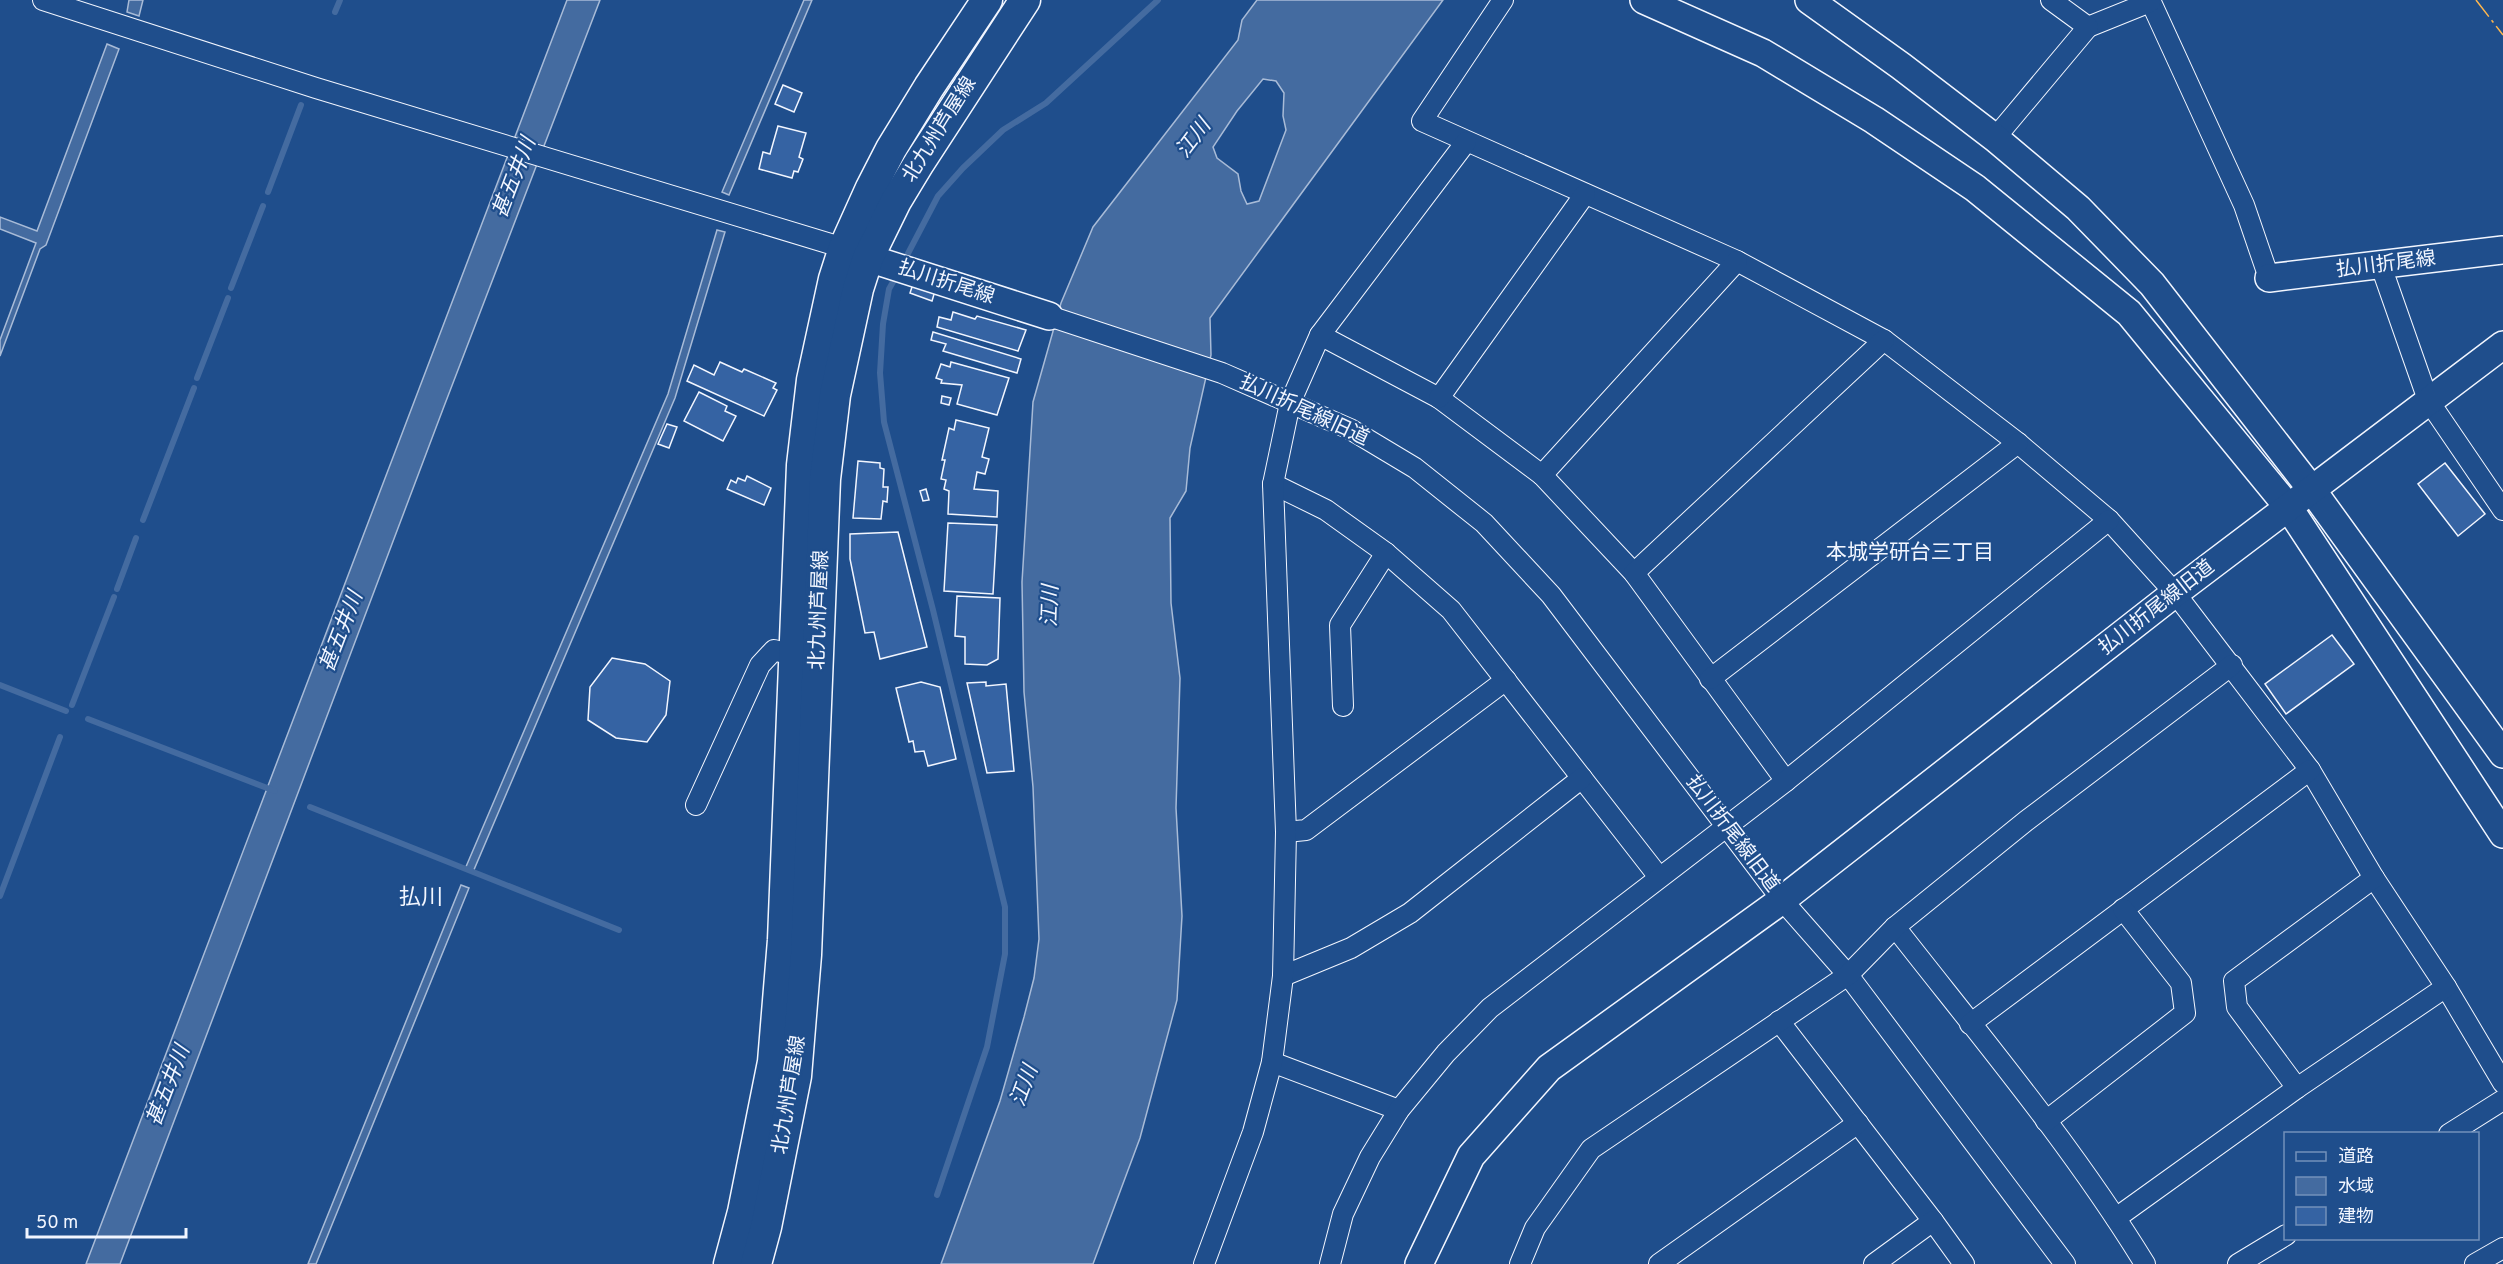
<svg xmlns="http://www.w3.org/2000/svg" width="2503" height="1264" font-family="Overpass,'Noto Sans JP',sans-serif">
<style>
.water{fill:#446ba0;stroke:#a8bbd7;stroke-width:1.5;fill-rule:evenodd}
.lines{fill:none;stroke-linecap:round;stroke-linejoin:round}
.stream{stroke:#446ba0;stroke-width:6}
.building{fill:#3563a3;stroke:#f2f6ff;stroke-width:1.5}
.street-casing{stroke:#f2f6ff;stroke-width:22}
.secondary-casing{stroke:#f2f6ff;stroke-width:30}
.primary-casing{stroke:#f2f6ff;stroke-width:33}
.street{stroke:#1f4e8c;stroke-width:20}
.secondary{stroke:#1f4e8c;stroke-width:27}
.primary{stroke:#1f4e8c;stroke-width:30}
.power{stroke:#ffb74d;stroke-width:1.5;stroke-dasharray:21 4.5 3 4.5;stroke-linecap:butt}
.labels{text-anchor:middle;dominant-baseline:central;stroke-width:4.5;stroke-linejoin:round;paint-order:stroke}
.street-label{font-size:20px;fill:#f2f6ff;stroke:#1f4e8c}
.water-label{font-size:21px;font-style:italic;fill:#f2f6ff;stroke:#1f4e8c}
.neighbourhood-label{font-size:21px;fill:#f2f6ff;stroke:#1f4e8c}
.quarter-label{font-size:22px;fill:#f2f6ff;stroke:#1f4e8c}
</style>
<rect width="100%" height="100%" fill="#1f4e8c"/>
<g class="water">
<polygon points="129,0 143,0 139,16 127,12"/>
<polygon points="567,0 600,0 443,409 120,1264 86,1264"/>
<polygon points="804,0 812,0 729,195 722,192"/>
<path d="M1257 0H1443L1210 318 1211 355 1190 448 1186 491 1170 518 1171 603 1180 678 1176 808 1182 916 1177 1000 1140 1138 1093 1264H941L1000 1101 1024 1017 1034 978 1039 939 1033 787 1024 692 1022 582 1033 402 1061 303 1093 227 1238 40 1242 20ZM1263 79 1276 81 1284 93 1283 116 1286 130 1259 201 1247 204 1241 191 1238 174 1217 158 1213 147 1237 111Z"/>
<polygon points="107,44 119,49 46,245 40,249 0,356 0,340 36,243 0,229 0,217 37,231"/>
<polygon points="717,230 725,232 675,398 473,872 465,869 668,394"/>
<polygon points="461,885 469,888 316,1264 308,1264"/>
</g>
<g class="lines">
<g class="stream">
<polyline points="335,12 340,0"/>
<polyline points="268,192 301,105"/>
<polyline points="903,263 938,196 963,168 1003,130 1046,103 1158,0"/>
<polyline points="897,275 889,289 883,324 880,373 884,422 933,610 1005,907 1005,954 987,1047 937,1195"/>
<polyline points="231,288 263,206"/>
<polyline points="197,378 228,298"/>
<polyline points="143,520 194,388"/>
<polyline points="117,589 136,538"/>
<polyline points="0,685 66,711"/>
<polyline points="72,705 114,597"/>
<polyline points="88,719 275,791"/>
<polyline points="310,807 619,930"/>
<polyline points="0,896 60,737"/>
</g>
</g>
<g class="building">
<polygon points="783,85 802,93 794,112 775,104"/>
<polygon points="778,126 806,133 799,157 803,159 798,172 794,171 792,178 759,169 763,152 770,154"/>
<polygon points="913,284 935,291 932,301 910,293"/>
<polygon points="953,312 975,319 977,316 1026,330 1018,351 937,327 939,317 951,320"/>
<polygon points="933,332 1021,359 1017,373 943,351 946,344 931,340"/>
<polygon points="720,362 742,372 744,369 776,383 773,388 777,390 764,416 687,381 694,365 714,375"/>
<polygon points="951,362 1009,378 997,415 957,404 962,385 941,383 942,380 936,378 941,364 950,367"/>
<polygon points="699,392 727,406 725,411 736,416 723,441 684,421"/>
<polygon points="942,396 951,398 949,405 941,403"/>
<polygon points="956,420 989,428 982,457 989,459 985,474 977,472 974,489 998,491 997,517 948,514 949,491 944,489 946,480 941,479 945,460 942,460 949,428 954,430"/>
<polygon points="667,424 677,427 669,448 658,444"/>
<polygon points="858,461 880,463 880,468 884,469 883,487 888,487 887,502 883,501 881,519 853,518"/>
<polygon points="2445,463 2485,514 2458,536 2418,484"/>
<polygon points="747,476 771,488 764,505 727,489 731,480 736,483 738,478 745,481"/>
<polygon points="926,489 929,500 923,501 920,491"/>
<polygon points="948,523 997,525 993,594 944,591"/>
<polygon points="898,532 927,647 880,659 874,632 865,633 850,559 850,534"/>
<polygon points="957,596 1000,598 998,659 987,665 965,664 965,637 955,636"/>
<polygon points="2332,635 2354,664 2286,714 2265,684"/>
<polygon points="612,658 645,664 670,681 666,715 647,742 616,738 588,720 590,687"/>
<polygon points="921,682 940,687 956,759 928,766 924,751 915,752 913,741 909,742 896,688"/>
<polygon points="986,682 986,686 1006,684 1014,771 987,773 967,683"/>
</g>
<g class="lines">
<defs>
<g id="street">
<polyline points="43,0 316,88 844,248"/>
<polyline points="1503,0 1422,121 1737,261 1884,340 2018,443 2109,520 2175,593 2310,770 2374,878 2446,987 2503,1083"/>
<polyline points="2150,0 2244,205 2269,278"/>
<polyline points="2088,27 2150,2"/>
<polyline points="1995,138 2088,27 2051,0"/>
<polyline points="2381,266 2428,400 2503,510"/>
<polyline points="1049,316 1222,373 1350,429 1415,468 1484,523 1551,595 1782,900 1848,975 2065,1264"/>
<polyline points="1320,335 1439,398 1542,475 1634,573 1786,781"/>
<polyline points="1439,398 1585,194"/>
<polyline points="1542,475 1737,261"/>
<polyline points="1273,484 1326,510 1386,553 1451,610 1659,877"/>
<polyline points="1634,573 1884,340"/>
<polyline points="1710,679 2018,443"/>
<polyline points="1343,706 1340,625 1386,553"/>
<polyline points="696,805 760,665 774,650 803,658"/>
<polyline points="1286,832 1306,830 1506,680"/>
<path d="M1895 927C1981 1037 2072 1145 2145 1264"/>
<polyline points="1283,976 1351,948 1410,913 1582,778"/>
<polyline points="1779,1021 1933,1221 1964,1264"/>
<polyline points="1970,1024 2310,770"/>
<polyline points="1272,1062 1399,1110"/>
<polyline points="2297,1088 2237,1007 2234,981 2374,878"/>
<polyline points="2046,1121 2185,1013 2181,983 2123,909"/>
<polyline points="2449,1134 2503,1100"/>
<polyline points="2116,1218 2297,1088 2446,987"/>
<polyline points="1204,1264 1253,1132 1272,1062 1283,976 1286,832 1273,484 1290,403 1320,335 1466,142"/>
<polyline points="1330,1264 1343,1214 1370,1157 1399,1110 1446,1053 1490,1008 1786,781 2109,520"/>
<polyline points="1520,1264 1535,1228 1591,1149 1848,975 1895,927 2026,821 2232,665"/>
<polyline points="1659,1264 1858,1123"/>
<polyline points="1874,1264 1933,1221"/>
<polyline points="2238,1264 2286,1235"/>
<polyline points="2475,1264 2503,1248"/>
</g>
<g id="secondary">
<polyline points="1644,0 1763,53 1874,120 1975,188 2129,313 2289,508 2503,834"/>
<polyline points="1809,0 1901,66 1995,138 2078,208 2152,284 2312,490 2503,754"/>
<polyline points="848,250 868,258 1049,316"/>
<polyline points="2269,278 2503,250"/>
<polyline points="1419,1264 1471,1156 1549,1068 1782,900 2175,593 2503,345"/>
</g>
<g id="primary">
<polyline points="729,1264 743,1212 773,1062 783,940 802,465 812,380 834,279 844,248 871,188 891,149 929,87 987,0"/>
<polyline points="756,1264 766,1227 796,1076 806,955 825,479 835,395 858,289 868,258 896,201 919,163 1025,0"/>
</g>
</defs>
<use href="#street" class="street-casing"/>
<use href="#secondary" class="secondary-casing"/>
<use href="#primary" class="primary-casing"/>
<use href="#street" class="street"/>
<use href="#secondary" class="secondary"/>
<use href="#primary" class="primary"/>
<polyline class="power" points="2476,0 2503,35"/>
</g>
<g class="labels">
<g class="street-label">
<text transform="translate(940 130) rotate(-58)">北九州芦屋線</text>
<text transform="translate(2386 265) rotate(-7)">払川折尾線</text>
<text transform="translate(946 283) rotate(18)">払川折尾線</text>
<text transform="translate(1304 411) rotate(25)">払川折尾線旧道</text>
<text transform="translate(2157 608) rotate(-38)">払川折尾線旧道</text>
<text transform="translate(820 610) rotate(-88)">北九州芦屋線</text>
<text transform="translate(1732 834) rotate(53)">払川折尾線旧道</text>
<text transform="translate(790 1095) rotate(-81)">北九州芦屋線</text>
</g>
<g class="water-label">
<text transform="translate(1194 139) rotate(-53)">江川</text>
<text transform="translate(515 178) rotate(-69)">甚五井川</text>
<text transform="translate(1051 606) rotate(-88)">江川</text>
<text transform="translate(342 632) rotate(-69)">甚五井川</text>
<text transform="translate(169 1086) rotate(-69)">甚五井川</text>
<text transform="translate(1025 1086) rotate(-70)">江川</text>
</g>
<g class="neighbourhood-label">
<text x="1910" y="553">本城学研台三丁目</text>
</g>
<g class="quarter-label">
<text x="421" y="898">払川</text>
</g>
</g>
<rect x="2284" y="1132" width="195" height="108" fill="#1f4e8c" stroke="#7391ba" stroke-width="1.5"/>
<rect x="2296" y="1152" width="30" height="9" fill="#1f4e8c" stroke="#7391ba" stroke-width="1.5"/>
<text x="2338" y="1162" font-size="18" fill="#f2f6ff">道路</text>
<rect x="2296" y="1177" width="30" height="18" fill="#446ba0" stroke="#7391ba" stroke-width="1.5"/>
<text x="2338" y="1192" font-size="18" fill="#f2f6ff">水域</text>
<rect x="2296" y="1207" width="30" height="18" fill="#3563a3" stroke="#7391ba" stroke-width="1.5"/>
<text x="2338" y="1222" font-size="18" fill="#f2f6ff">建物</text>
<path d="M27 1228v9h159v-9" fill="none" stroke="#f2f6ff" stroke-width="3"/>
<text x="36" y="1228" font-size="18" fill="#f2f6ff" stroke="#1f4e8c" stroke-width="4.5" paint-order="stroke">50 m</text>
</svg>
